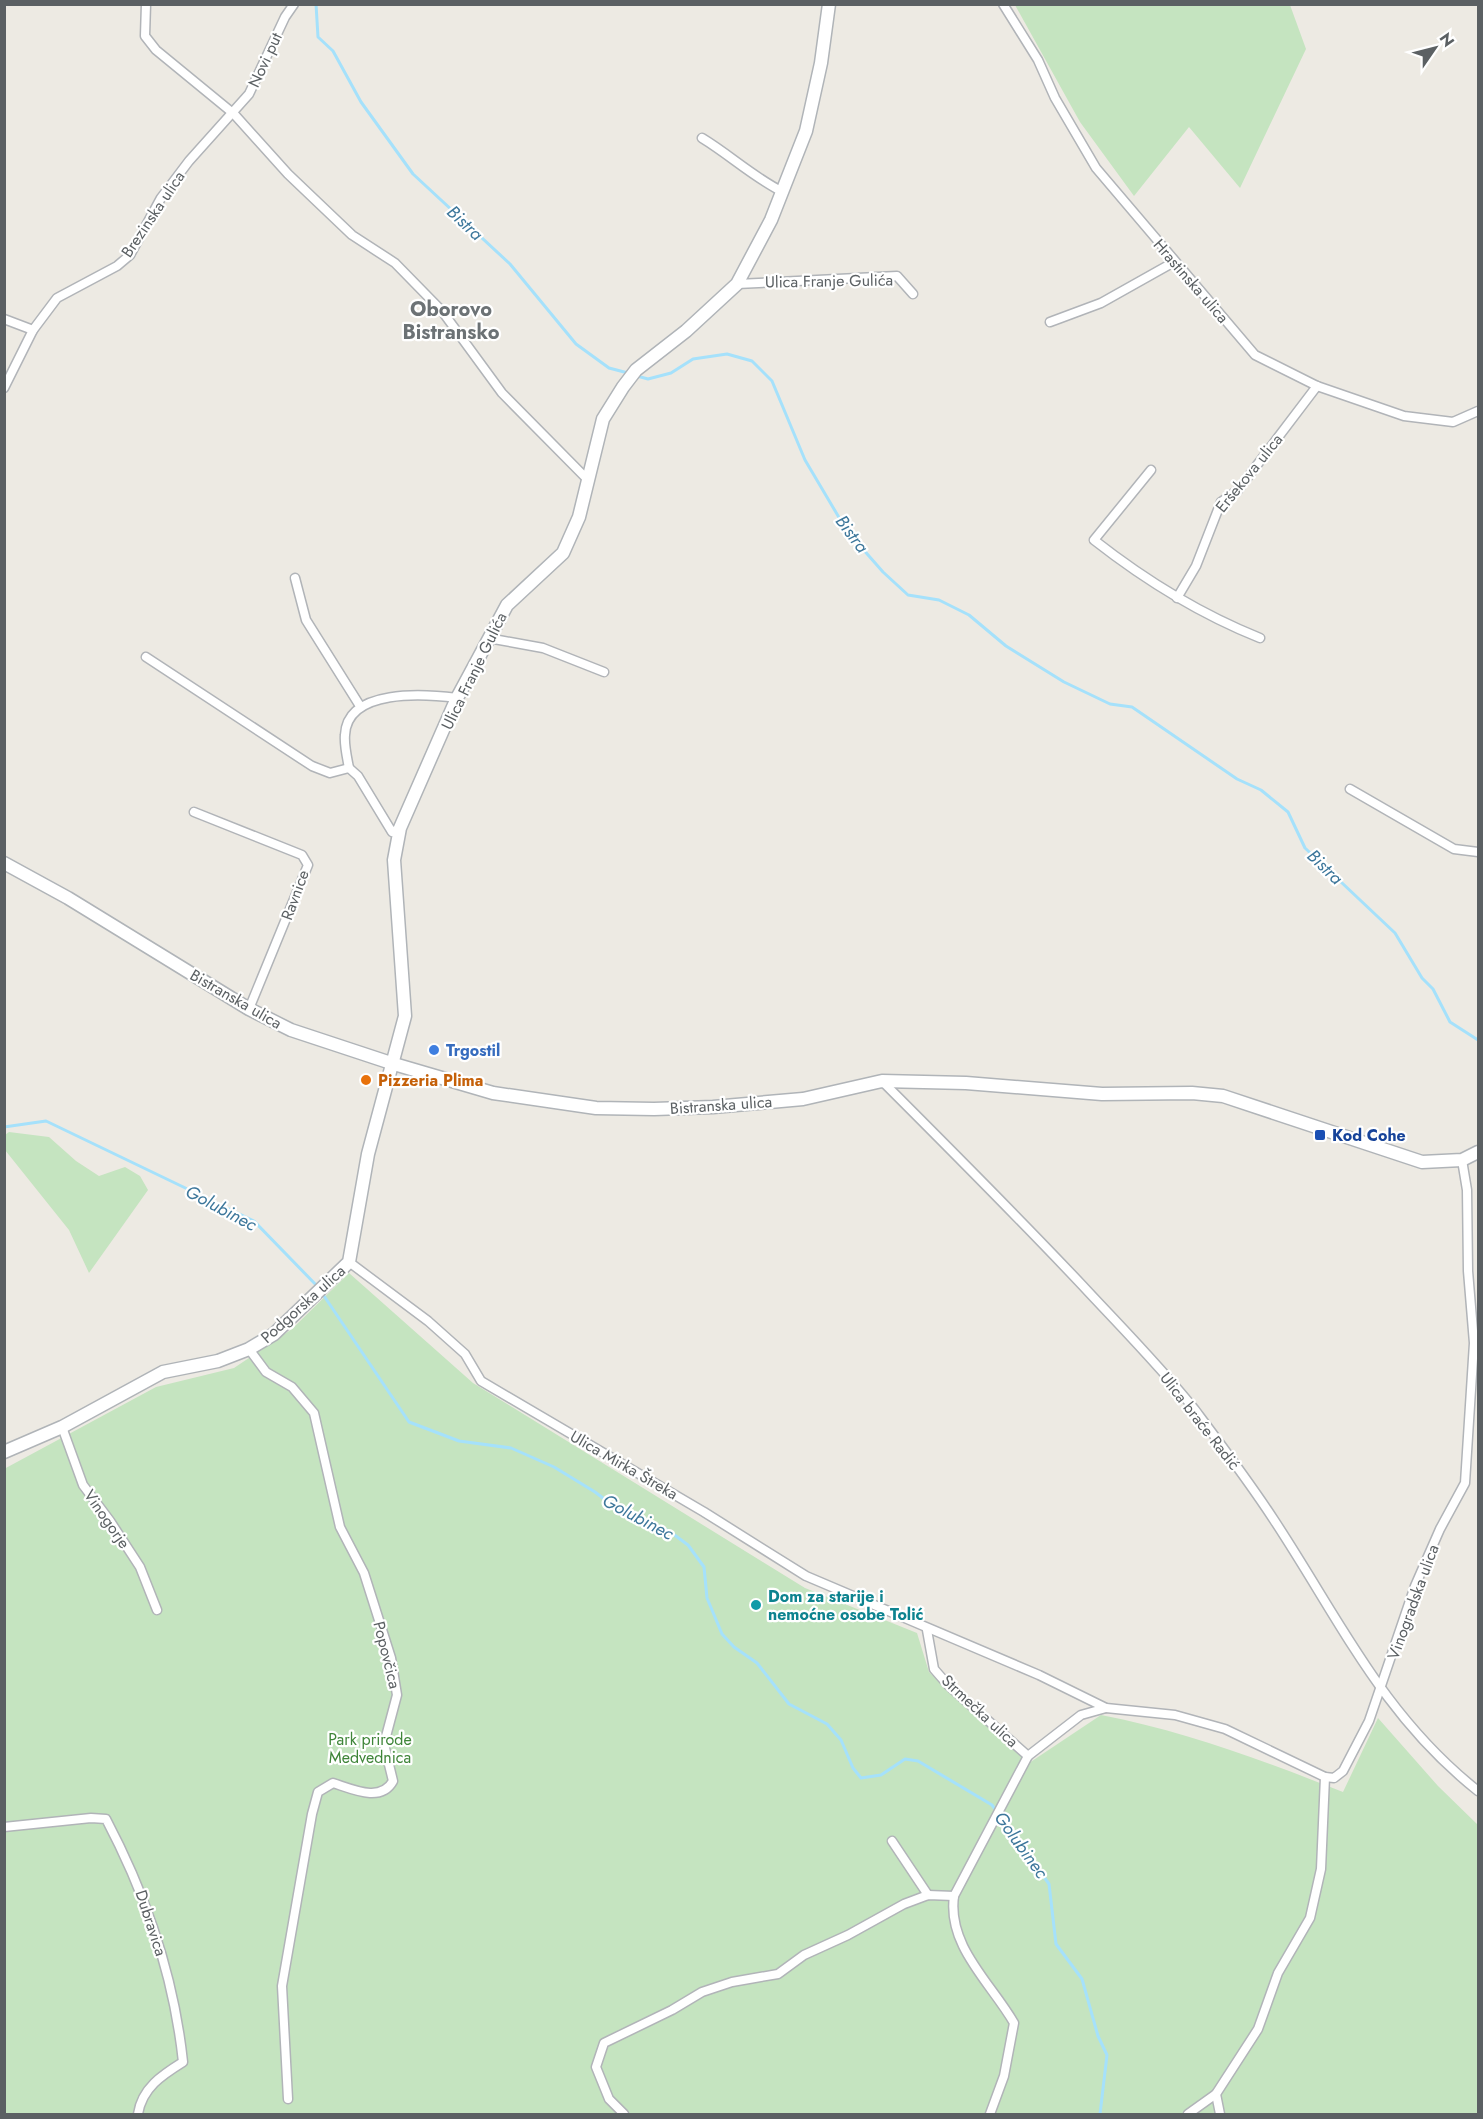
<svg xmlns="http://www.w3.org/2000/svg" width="1483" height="2119" font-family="Jost,sans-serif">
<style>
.green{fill:#c5e4c0}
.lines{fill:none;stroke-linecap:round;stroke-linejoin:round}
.stream{stroke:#a5e1fb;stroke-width:3}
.street-casing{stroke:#b1b4b8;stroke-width:11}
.secondary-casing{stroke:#b0b4b8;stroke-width:15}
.street{stroke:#fff;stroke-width:8}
.secondary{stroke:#fff;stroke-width:12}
.shop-dot{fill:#3f7fe0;stroke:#fff;stroke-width:2}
.food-dot{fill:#e8710a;stroke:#fff;stroke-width:2}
.transit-dot{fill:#1a4fb4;stroke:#fff;stroke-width:2}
.culture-dot{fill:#0f9aa8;stroke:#fff;stroke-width:2}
.labels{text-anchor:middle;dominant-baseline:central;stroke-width:4.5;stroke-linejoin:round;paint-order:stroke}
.street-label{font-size:16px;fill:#5b6063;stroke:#fff}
.shop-label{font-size:16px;font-weight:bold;fill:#366cbe;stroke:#fff;text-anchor:start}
.food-label{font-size:16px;font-weight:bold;fill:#c56008;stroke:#fff;text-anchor:start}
.transit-label{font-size:16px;font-weight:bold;fill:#164399;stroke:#fff;text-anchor:start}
.culture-label{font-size:16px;font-weight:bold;fill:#0d838f;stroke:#fff;text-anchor:start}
.park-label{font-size:16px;fill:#3f8539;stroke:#fff}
.water-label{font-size:18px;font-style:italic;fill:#3d779b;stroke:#fff}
.quarter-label{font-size:20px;font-weight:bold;fill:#6c7275;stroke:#fff}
</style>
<rect width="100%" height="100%" fill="#edeae3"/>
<g class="green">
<polygon points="1015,5 1290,5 1306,49 1240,188 1189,127 1134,196 1080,122"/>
<polygon points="9,1132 49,1137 76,1161 99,1176 125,1167 140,1176 148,1190 89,1273 69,1230 5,1150 5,1135"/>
<path d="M349 1273 473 1383 805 1588 917 1633 929 1672 1029 1763 1101 1715C1185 1731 1264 1761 1343 1792L1378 1718 1438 1786 1478 1825V2114H5L4 1469 156 1387 234 1368 292 1329Z"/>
</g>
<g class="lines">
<g class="stream">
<polyline points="316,4 318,37 333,51 361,102 413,174 510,264 576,344 609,368 628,373"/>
<polyline points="637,376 648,379 671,373 693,359 727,354 752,361 772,381 805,460 847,531 883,572 908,595 939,600 969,615 1006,646 1064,682 1110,704 1132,707 1237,779 1261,790 1288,812 1305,848 1395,933 1422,978 1433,989 1450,1022 1478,1040"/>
<polyline points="4,1127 46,1121 254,1221 319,1288"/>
<polyline points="322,1293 409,1422 459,1441 511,1448 554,1467 595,1492 624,1514 669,1531 688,1545 704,1567 707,1598 722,1634 734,1647 757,1663 789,1704 827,1724 841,1740 853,1768 861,1778 881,1775 905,1759 918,1761 992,1805 1049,1884 1056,1944 1082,1979 1098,2036 1107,2055 1100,2114"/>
</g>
<defs>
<g id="street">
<polyline points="146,4 145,36 156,50 234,114 288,174 352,235 395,263 442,311 502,393 587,479"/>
<polyline points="1003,4 1038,60 1055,98 1096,168 1255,355 1317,386 1404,416 1453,422 1478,411"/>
<path d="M702 138C730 155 753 177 783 192"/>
<polyline points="737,284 897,276 913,294"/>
<polyline points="4,319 33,330"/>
<polyline points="1050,322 1101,303 1174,262"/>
<polyline points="4,388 33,330 57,298 117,266 130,255 161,198 189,161 249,94 285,17 294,4"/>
<path d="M1151 470 1094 540C1145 580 1200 614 1260 638"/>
<polyline points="295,578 306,620 360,706"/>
<polyline points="1177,598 1196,566 1221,502 1238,490 1317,386"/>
<polyline points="488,638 543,648 604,672"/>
<polyline points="146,657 312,766 330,773 349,768 358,776 392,832 400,828"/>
<path d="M349 768C347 757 344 745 345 735 347 688 425 694 457 698"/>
<polyline points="1350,789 1454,849 1478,852"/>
<polyline points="194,812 302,855 308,865 249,1009"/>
<path d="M882 1081C950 1149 1017 1216 1082 1285 1120 1326 1160 1366 1195 1410 1222 1446 1250 1483 1274 1520 1340 1620 1382 1715 1478 1791"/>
<polyline points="349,1262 428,1321 465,1354 481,1381 704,1512 806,1576 1039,1675 1106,1708 1175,1715 1225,1729 1325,1777 1334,1778 1343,1771 1369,1721 1415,1586 1440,1529 1465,1483 1474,1343 1468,1271 1467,1190 1462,1160"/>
<path d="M249 1349 266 1372 292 1387 314 1413 340 1527 364 1573 391 1658 397 1695 384 1744 393 1781C381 1803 352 1789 333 1783L318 1792 312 1814 282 1986 288 2099"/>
<polyline points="62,1427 83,1485 110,1521 140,1567 157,1610"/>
<polyline points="927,1630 934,1669 948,1685 1028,1756"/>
<path d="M4 1827 91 1818 106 1819C146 1895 174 1977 183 2062 162 2075 142 2088 138 2114"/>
<polyline points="892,1841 928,1895"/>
<polyline points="624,2114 609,2099 596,2067 604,2043 672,2010 702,1992 732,1982 778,1974 804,1955 848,1935 904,1904 928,1895 954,1896"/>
<path d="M990 2114 1004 2076 1014 2023C991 1983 947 1946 954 1896L1028 1756 1081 1715 1106 1708"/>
<polyline points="1188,2114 1216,2094"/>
<polyline points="1220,2114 1216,2094 1258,2029 1278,1973 1310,1918 1321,1869 1325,1777"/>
</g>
<g id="secondary">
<polyline points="4,863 68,898 249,1009 291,1030 394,1064 493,1093 596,1108 654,1109 713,1107 803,1099 882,1081 966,1083 1102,1094 1192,1093 1223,1096 1422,1162 1462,1160 1478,1152"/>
<polyline points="4,1452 62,1427 163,1372 218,1361 249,1349 274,1334 349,1262 368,1154 405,1016 394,860 400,828 457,698 507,605 563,553 579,517 603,419 623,387 636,370 686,331 737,284 771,220 806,131 821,63 829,4"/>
</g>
</defs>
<use href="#street" class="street-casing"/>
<use href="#secondary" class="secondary-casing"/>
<use href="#street" class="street"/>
<use href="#secondary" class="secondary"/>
</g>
<circle class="shop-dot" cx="434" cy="1050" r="6"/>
<circle class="food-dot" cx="366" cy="1080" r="6"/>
<rect class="transit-dot" x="1314" y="1129" width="12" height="12" rx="3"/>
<circle class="culture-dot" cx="756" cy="1605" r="6"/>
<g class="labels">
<g class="street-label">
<text transform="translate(265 60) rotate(-65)">Novi put</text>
<text transform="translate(153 214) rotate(-56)">Brezinska ulica</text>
<text transform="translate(829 281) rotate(-1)">Ulica Franje Gulića</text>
<text transform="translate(1191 281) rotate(49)">Hrastinska ulica</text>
<text transform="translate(1249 473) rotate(-51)">Eršekova ulica</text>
<text transform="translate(474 671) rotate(-64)">Ulica Franje Gulića</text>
<text transform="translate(295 895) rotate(-70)">Ravnice</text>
<text transform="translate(236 999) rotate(30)">Bistranska ulica</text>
<text transform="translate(721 1105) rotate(-4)">Bistranska ulica</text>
<text transform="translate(303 1304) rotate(-42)">Podgorska ulica</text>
<text transform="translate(1200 1421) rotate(52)">Ulica braće Radić</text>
<text transform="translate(624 1465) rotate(30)">Ulica Mirka Štreka</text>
<text transform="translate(107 1519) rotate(55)">Vinogorje</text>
<text transform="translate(1413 1602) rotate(-70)">Vinogradska ulica</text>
<text transform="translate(387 1655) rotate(76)">Popovčica</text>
<text transform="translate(980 1711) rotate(43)">Strmečka ulica</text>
<text transform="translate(151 1923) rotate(72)">Dubravica</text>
</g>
<g class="shop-label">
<text x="446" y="1050">Trgostil</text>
</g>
<g class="food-label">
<text x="378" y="1080">Pizzeria Plima</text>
</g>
<g class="transit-label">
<text x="1332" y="1135">Kod Cohe</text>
</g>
<g class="culture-label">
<text x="768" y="1596">Dom za starije i<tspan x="768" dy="18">nemoćne osobe Tolić</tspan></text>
</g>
<g class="park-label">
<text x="370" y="1739">Park prirode<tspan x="370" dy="18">Medvednica</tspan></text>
</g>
<g class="water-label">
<text transform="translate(465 223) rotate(43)">Bistra</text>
<text transform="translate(852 534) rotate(53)">Bistra</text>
<text transform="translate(1325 867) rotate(44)">Bistra</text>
<text transform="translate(221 1208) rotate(28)">Golubinec</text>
<text transform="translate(638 1517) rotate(28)">Golubinec</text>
<text transform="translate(1021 1845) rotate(54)">Golubinec</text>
</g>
<g class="quarter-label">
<text x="451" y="309">Oborovo<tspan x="451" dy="23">Bistransko</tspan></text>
</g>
</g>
<rect width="1483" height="2119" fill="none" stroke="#5b6063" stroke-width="12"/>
<g transform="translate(1435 48) rotate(55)" stroke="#ffffff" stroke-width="4.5" paint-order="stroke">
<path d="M0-4.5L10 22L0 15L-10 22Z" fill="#5b6063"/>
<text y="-9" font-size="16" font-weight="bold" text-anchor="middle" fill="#5b6063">N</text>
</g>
</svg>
